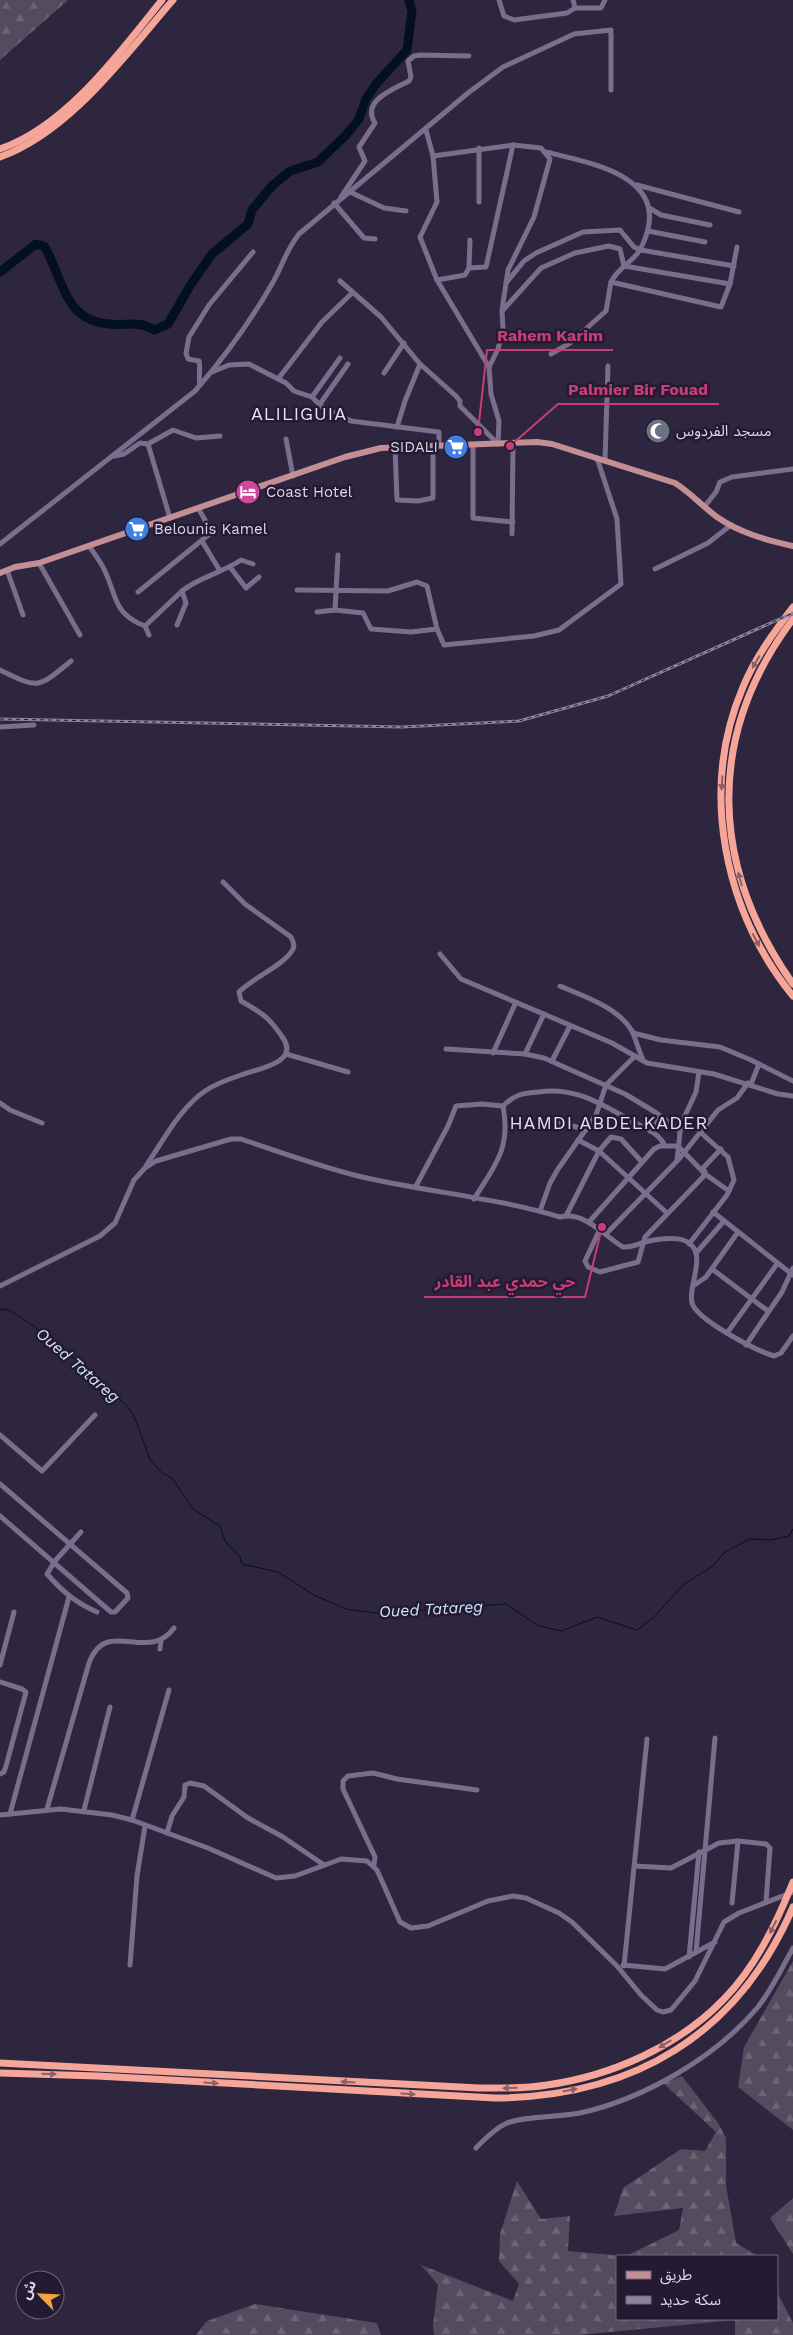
<svg xmlns="http://www.w3.org/2000/svg" width="793" height="2335" viewBox="0 0 793 2335" font-family="'Work Sans','Noto Sans Arabic',sans-serif">
  <style>
    .forest { fill: url(#forest-firs) }
    .lines { fill: none; stroke-linecap: round; stroke-linejoin: round }
    .stream { stroke: #021020; stroke-width: 1 }
    .river { stroke: #021020; stroke-width: 9 }
    .minor { stroke: #796f8c; stroke-width: 5 }
    .major { stroke: #c48f94; stroke-width: 6 }
    .highway { stroke: #f6a599; stroke-width: 7 }
    .rail-casing { stroke: #8b8498; stroke-width: 3 }
    .rail { stroke: #241b33; stroke-width: 1; stroke-dasharray: 4; stroke-linecap: butt }
    .oneway { fill: #8d6066 }
    .labels { text-anchor: middle; dominant-baseline: central; stroke-width: 5; stroke-linejoin: round; paint-order: stroke }
    .poi-label { font-size: 15px; fill: #dcd7e7; stroke: #241b33; text-anchor: start }
    .water-label { font-size: 16px; font-style: italic; fill: #cde5fe; stroke: #241b33 }
    .quarter-label { font-size: 18px; letter-spacing: 1px; fill: #e9deff; stroke: #241b33 }
    .leader { fill: none; stroke: #c73e77; stroke-width: 2 }
    .callout-dot { fill: #c73e77; stroke: #241b33; stroke-width: 2 }
    .callout-label { font-size: 16px; text-anchor: middle; font-weight: bold; fill: #c73e77; stroke: #241b33; stroke-width: 5; stroke-linejoin: round; paint-order: stroke }
  </style>
  <defs>
    <pattern id="forest-firs" width="22" height="20" patternUnits="userSpaceOnUse" patternTransform="scale(1.25)"><rect width="22" height="20" fill="#534c5f"/><path d="M5 1l3.5 6h-7zM16 11l3.5 6h-7z" fill="#6b6576"/></pattern>
  </defs>
  <rect width="100%" height="100%" fill="#2e253e"/>
  <g class="forest">
    <path d="M 0,0 L 68,0 L 0,60 Z"/>
    <path d="M 793,1961 L 793,2130 L 738,2087 L 744,2047 Z"/>
    <path d="M 682,2076 L 718,2123 L 726,2138 L 726,2185 L 736,2243 L 758,2256 L 626,2256 L 679,2230 L 683,2208 L 614,2216 L 623,2188 L 681,2149 L 705,2151 L 716,2132 L 663,2083 Z"/>
    <path d="M 517,2181 L 541,2219 L 570,2216 L 568,2251 L 623,2256 L 617,2256 L 617,2319 L 777,2319 L 777,2292 L 793,2323 L 793,2335 L 735,2335 L 735,2320 L 579,2335 L 434,2335 L 433,2325 L 438,2285 L 421,2265 L 513,2301 L 519,2284 L 499,2261 L 500,2234 Z"/>
    <path d="M 793,2198 L 793,2254 L 770,2218 Z"/>
    <path d="M 255,2304 L 377,2323 L 381,2335 L 196,2335 L 207,2321 Z"/>
  </g>
  <g class="lines">
    <path class="stream" d="M 0,1309 L 9,1310 L 34,1326 L 47,1340 L 76,1360 L 128,1407 L 134,1416 L 150,1459 L 162,1473 L 173,1479 L 193,1509 L 220,1526 L 225,1541 L 240,1557 L 242,1564 L 278,1572 L 314,1595 L 346,1609 L 376,1613 L 506,1604 L 537,1625 L 561,1631 L 597,1617 L 637,1630 L 654,1617 L 684,1584 L 713,1566 L 725,1552 L 750,1539 L 771,1540 L 789,1536 L 793,1529"/>
    <path class="river" d="M 0,272 L 36,244 L 44,246 C 63,276 62,320 109,324 C 126,326 139,320 154,330 L 168,324 L 191,284 L 212,254 L 248,224 L 252,210 L 272,186 L 290,171 L 318,162 L 346,135 L 359,119 L 366,99 L 376,84 L 407,50 L 412,11 L 409,0"/>
    <g class="minor">
      <path d="M 499,0 L 504,16 L 514,20 L 567,13 L 575,8 L 573,0"/>
      <path d="M 575,8 L 601,8 L 605,0"/>
      <path d="M 426,130 L 433,156 L 513,145 L 541,148 L 550,159 L 534,217 L 508,270 L 502,310 L 503,330 L 498,349 L 489,367 L 491,394 L 499,421 L 498,444"/>
      <path d="M 479,148 L 479,202"/>
      <path d="M 546,152 C 596,164 676,178 641,248 C 635,261 619,266 611,282 L 721,307 L 730,284 L 737,247"/>
      <path d="M 433,156 L 437,202 L 420,237 L 437,280 L 489,367"/>
      <path d="M 637,185 L 739,212"/>
      <path d="M 350,192 L 384,208 L 406,211"/>
      <path d="M 341,197 L 365,161 L 359,147 L 375,123 C 361,101 392,90 409,81 L 411,77 L 408,61 L 414,56 L 420,55 L 469,56"/>
      <path d="M 334,203 L 364,238 L 375,239"/>
      <path d="M 651,209 L 661,215 L 710,225"/>
      <path d="M 648,231 L 705,242"/>
      <path d="M 469,268 L 470,240"/>
      <path d="M 437,280 L 465,275 L 469,268 L 486,267 L 513,145"/>
      <path d="M 340,281 L 381,317 L 420,364 L 456,396 L 460,401 L 460,406 L 498,444"/>
      <path d="M 506,283 L 524,261 L 536,253 L 583,232 L 620,230 L 634,247 L 641,250 L 734,266"/>
      <path d="M 503,310 L 541,268 L 575,253 L 609,246 L 620,249 L 624,266 L 730,284"/>
      <path d="M 551,354 L 570,343 L 606,311 L 611,282"/>
      <path d="M 212,372 L 229,365 L 249,364 L 286,383 L 294,391 L 312,397 L 322,407 L 351,421 L 439,432 L 439,445"/>
      <path d="M 384,373 L 404,343"/>
      <path d="M 278,379 L 322,322 L 352,293"/>
      <path d="M 200,385 C 198,377 201,368 199,361 L 188,359 L 186,353 L 189,337 L 209,305 L 253,252"/>
      <path d="M 312,397 L 340,358"/>
      <path d="M 320,404 L 348,364"/>
      <path d="M 397,427 L 405,401 L 420,364"/>
      <path d="M 286,439 L 293,476"/>
      <path d="M 148,444 L 173,430 L 196,438 L 220,436"/>
      <path d="M 473,445 L 473,518 L 513,522"/>
      <path d="M 395,447 L 397,500 L 418,501 L 433,498 L 433,445"/>
      <path d="M 114,456 L 124,454 L 140,443 L 148,444 L 170,518"/>
      <path d="M 605,461 L 608,366"/>
      <path d="M 705,506 L 716,492 L 720,482 L 732,477 L 793,469"/>
      <path d="M 512,534 L 513,443"/>
      <path d="M 202,541 L 220,571"/>
      <path d="M 0,544 L 195,391 C 223,359 250,322 272,284 C 282,267 286,250 299,234 L 468,93 L 503,67 L 574,34 L 611,30 L 611,90"/>
      <path d="M 89,546 C 94,553 100,561 104,569 C 117,596 113,614 145,626"/>
      <path d="M 39,563 L 80,635"/>
      <path d="M 230,567 L 246,588 L 259,577"/>
      <path d="M 655,569 L 708,543 L 731,525"/>
      <path d="M 7,570 L 23,615"/>
      <path d="M 297,590 L 388,591 L 417,582 L 427,586 L 437,629 L 444,645 L 534,636 L 559,630 L 621,584 L 617,519 L 597,458"/>
      <path d="M 138,592 L 212,532 L 198,508"/>
      <path d="M 335,610 L 338,555"/>
      <path d="M 317,612 L 335,610 L 363,613 L 371,629 L 411,632 L 437,629"/>
      <path d="M 177,625 L 186,603 L 182,591 C 199,577 222,573 241,560 L 253,564"/>
      <path d="M 149,635 L 145,626 L 182,591"/>
      <path d="M 0,670 C 39,689 37,689 71,661"/>
      <path d="M 0,727 L 34,725"/>
      <path d="M 440,954 L 461,979 L 612,1043 L 647,1063 L 714,1074 L 778,1094 L 793,1096"/>
      <path d="M 560,986 C 583,996 618,1007 632,1031 C 636,1040 639,1051 643,1060"/>
      <path d="M 633,1033 L 661,1040 L 720,1047 L 751,1060 L 793,1081"/>
      <path d="M 446,1049 L 525,1054 L 544,1058 L 625,1094 L 655,1112 L 680,1131"/>
      <path d="M 493,1053 L 516,1002"/>
      <path d="M 286,1054 L 348,1072"/>
      <path d="M 525,1054 L 544,1014"/>
      <path d="M 552,1061 L 570,1026"/>
      <path d="M 751,1084 L 759,1064"/>
      <path d="M 0,1103 L 10,1110 L 42,1123"/>
      <path d="M 553,1120 L 586,1130"/>
      <path d="M 650,1131 L 661,1117"/>
      <path d="M 578,1140 L 599,1151 L 667,1213"/>
      <path d="M 677,1160 L 681,1124 L 696,1092 L 699,1072"/>
      <path d="M 146,1166 C 163,1141 180,1108 205,1091 C 215,1084 229,1079 241,1075 C 257,1069 300,1063 283,1038 C 269,1017 262,1013 241,1001 L 239,992 C 252,978 285,965 293,949 C 295,945 293,941 291,937 L 245,904 L 223,882"/>
      <path d="M 416,1186 L 448,1126 L 456,1106 L 482,1104 L 503,1106 C 514,1095 522,1093 538,1092 C 574,1087 598,1102 628,1119 C 641,1127 658,1131 665,1146"/>
      <path d="M 474,1199 C 495,1165 511,1149 503,1106"/>
      <path d="M 540,1211 L 550,1183 L 558,1169 L 596,1115 L 606,1085 L 635,1056"/>
      <path d="M 713,1212 L 793,1275"/>
      <path d="M 566,1216 L 599,1151 L 611,1137 L 621,1139 L 642,1162"/>
      <path d="M 589,1222 L 654,1149 L 660,1146 L 678,1146 L 705,1174 L 729,1191"/>
      <path d="M 600,1229 L 585,1261 L 588,1267 L 600,1272 L 638,1262 L 645,1237 L 703,1177 L 705,1172 L 703,1168 L 721,1149"/>
      <path d="M 606,1234 L 679,1159 L 718,1110 L 737,1098 L 748,1083"/>
      <path d="M 689,1244 L 727,1195 L 734,1180 L 728,1157 L 699,1131"/>
      <path d="M 696,1253 L 724,1221"/>
      <path d="M 712,1269 L 768,1311"/>
      <path d="M 0,1286 L 100,1236 L 115,1223 L 134,1180 L 145,1168 L 156,1161 L 231,1139 L 241,1139 C 279,1152 318,1166 358,1176 C 425,1192 494,1197 560,1217 C 585,1211 604,1236 623,1247 C 631,1248 638,1244 645,1242 C 655,1239 674,1237 683,1240 C 711,1250 687,1285 692,1303 C 697,1320 757,1351 774,1356 L 781,1353 L 793,1336"/>
      <path d="M 693,1286 L 706,1277 L 738,1232"/>
      <path d="M 727,1333 L 777,1264"/>
      <path d="M 746,1345 L 782,1292 L 793,1268"/>
      <path d="M 0,1435 L 42,1471 L 95,1415"/>
      <path d="M 0,1484 L 127,1593 L 128,1598 L 115,1612 L 111,1612 L 0,1516"/>
      <path d="M 81,1532 L 55,1561 L 47,1574 C 62,1591 76,1603 97,1612"/>
      <path d="M 160,1649 L 161,1640"/>
      <path d="M 0,1665 L 14,1612"/>
      <path d="M 0,1682 L 22,1689 L 26,1692 L 6,1766 L 4,1772 L 0,1774"/>
      <path d="M 47,1809 L 89,1663 C 106,1616 148,1664 174,1628"/>
      <path d="M 84,1810 L 110,1707"/>
      <path d="M 10,1814 L 69,1597"/>
      <path d="M 0,1815 L 61,1809 L 112,1815 L 132,1820 L 208,1848 L 276,1878 L 295,1876 L 341,1859 L 367,1861 L 377,1870 L 400,1922 L 411,1928 L 428,1926 L 488,1901 L 513,1896 L 526,1898 L 559,1913 L 572,1922 L 617,1966 L 641,1995 L 657,2010 L 663,2012 L 671,2010 L 695,1981 L 724,1922 L 739,1913 L 793,1892"/>
      <path d="M 132,1820 L 169,1690"/>
      <path d="M 167,1833 L 172,1816 L 184,1797 L 185,1785 L 190,1783 L 204,1786 L 248,1818 L 283,1837 L 324,1865"/>
      <path d="M 374,1865 L 375,1857 L 343,1789 L 343,1781 L 348,1776 L 373,1773 L 397,1779 L 477,1790"/>
      <path d="M 635,1866 L 671,1868 L 719,1843 L 738,1841 L 766,1844 L 770,1848 L 766,1902"/>
      <path d="M 732,1903 L 738,1841"/>
      <path d="M 696,1952 L 715,1738"/>
      <path d="M 689,1957 L 699,1852"/>
      <path d="M 130,1965 L 137,1876 L 145,1826"/>
      <path d="M 623,1965 L 665,1969 L 715,1942"/>
      <path d="M 624,1966 L 647,1739"/>
      <path d="M 476,2148 C 485,2139 494,2129 505,2124 C 520,2116 561,2117 580,2113 C 644,2099 716,2057 758,2007 C 772,1989 782,1968 793,1948"/>
    </g>
    <path class="major" d="M 0,573 L 15,567 L 39,563 L 345,457 L 381,448 L 537,442 L 552,444 L 675,483 C 691,493 702,506 717,517 C 740,533 766,540 793,546"/>
    <g class="highway">
      <path d="M 0,149 C 66,127 120,52 162,0"/>
      <path d="M 0,157 C 70,132 125,55 173,0"/>
      <path d="M 793,607 C 774,632 755,658 743,687 C 699,790 724,911 793,996"/>
      <path d="M 793,619 C 705,736 710,866 793,984"/>
      <path d="M 0,2063 L 479,2088 C 501,2088 524,2089 547,2085 C 611,2076 679,2046 724,1999 C 756,1966 776,1924 793,1882"/>
      <path d="M 0,2073 L 97,2076 L 495,2098 C 633,2097 738,2035 793,1907"/>
    </g>
    <defs>
      <path id="rail" d="M 0,719 L 402,727 L 519,721 L 608,696 L 793,613"/>
    </defs>
    <use href="#rail" class="rail-casing"/>
    <use href="#rail" class="rail"/>
  </g>
  <defs><path id="oneway-solid" d="M-6-.8H1V-3.2L6.5 0L1 3.2V.8H-6Z" transform="scale(1.25)"/></defs>
  <g class="oneway">
    <use href="#oneway-solid" transform="translate(756 662) rotate(120)"/>
    <use href="#oneway-solid" transform="translate(722 783) rotate(93)"/>
    <use href="#oneway-solid" transform="translate(740 879) rotate(-105)"/>
    <use href="#oneway-solid" transform="translate(756 940) rotate(62)"/>
    <use href="#oneway-solid" transform="translate(773 1927) rotate(116)"/>
    <use href="#oneway-solid" transform="translate(665 2044) rotate(149)"/>
    <use href="#oneway-solid" transform="translate(49 2074) rotate(2)"/>
    <use href="#oneway-solid" transform="translate(348 2082) rotate(-177)"/>
    <use href="#oneway-solid" transform="translate(211 2083) rotate(4)"/>
    <use href="#oneway-solid" transform="translate(510 2088) rotate(179)"/>
    <use href="#oneway-solid" transform="translate(570 2090) rotate(-11)"/>
    <use href="#oneway-solid" transform="translate(408 2094) rotate(3)"/>
  </g>
  <defs>
    <symbol id="mosque-disc" viewBox="-11 -11 22 22"><circle r="9.5" fill="#6b7280" stroke="#241b33"/><path d="M3.5-4.9A6 6 0 1 0 3.5 4.9A5 5 0 1 1 3.5-4.9Z" fill="#fff"/></symbol>
    <symbol id="supermarket-disc" viewBox="-11 -11 22 22"><circle r="9.5" fill="#3f7fe0" stroke="#241b33"/><path d="M-6-5.5h2.5l.6 2H6L4.5 2H-2.5L-4.4-4H-6ZM-1.5 3.2a1.3 1.3 0 1 0 .1 0ZM3 3.2a1.3 1.3 0 1 0 .1 0Z" fill="#fff"/></symbol>
    <symbol id="hotel-disc" viewBox="-11 -11 22 22"><circle r="9.5" fill="#d1479c" stroke="#241b33"/><path d="M-6-4.5h1.5V1H6V5H4.5V3h-9V5H-6ZM-4 0a1.8 1.8 0 1 1 3.6 0ZM.5 0V-2.5h3Q6-2.5 6 0Z" fill="#fff"/></symbol>
  </defs>
  <g fill-rule="evenodd">
    <use href="#mosque-disc" x="644" y="417" width="28" height="28"/>
    <use href="#supermarket-disc" x="442" y="433" width="28" height="28"/>
    <use href="#hotel-disc" x="234" y="478" width="28" height="28"/>
    <use href="#supermarket-disc" x="123" y="515" width="28" height="28"/>
  </g>
  <g class="labels">
    <g class="poi-label">
      <text x="676" y="431">مسجد الفردوس</text>
      <text x="438" y="447" text-anchor="end">SIDALI</text>
      <text x="266" y="492">Coast Hotel</text>
      <text x="154" y="529">Belounis Kamel</text>
    </g>
    <g class="water-label">
      <text transform="translate(78 1365) rotate(41)">Oued Tatareg</text>
      <text transform="translate(431 1609) rotate(-3)">Oued Tatareg</text>
    </g>
    <g class="quarter-label">
      <text x="299" y="413">ALILIGUIA</text>
      <text x="609" y="1122">HAMDI ABDELKADER</text>
    </g>
  </g>
  <path class="leader" d="M478 432L487 350H613M510 446L558 404H719M602 1227L585 1297H424"/>
  <g class="callout-dot">
    <circle cx="478" cy="432" r="5"/>
    <circle cx="510" cy="446" r="5"/>
    <circle cx="602" cy="1227" r="5"/>
  </g>
  <g class="callout-label">
    <text x="550" y="341">Rahem Karim</text>
    <text x="638" y="395">Palmier Bir Fouad</text>
    <text x="505" y="1287">حي حمدي عبد القادر</text>
  </g>
  <rect x="616" y="2255" width="162" height="65" fill="#241b33" stroke="#6e667b"/>
  <rect x="626" y="2271" width="25" height="8" fill="#c48f94" stroke="#6e667b"/>
  <text x="660" y="2280" font-size="15" fill="#dcd7e7">طريق</text>
  <rect x="626" y="2296" width="25" height="8" fill="#8b8498" stroke="#6e667b"/>
  <text x="660" y="2305" font-size="15" fill="#dcd7e7">سكة حديد</text>
  <g transform="translate(40 2295) rotate(294)"><circle r="24" fill="#241b33" stroke="#6e667b"/>
  <path d="M0-4L9 19L0 12L-9 19Z" fill="#f1a540"/>
  <text y="-8" font-size="14" font-weight="bold" text-anchor="middle" fill="#dcd7e7">ش</text>
  </g>
</svg>
